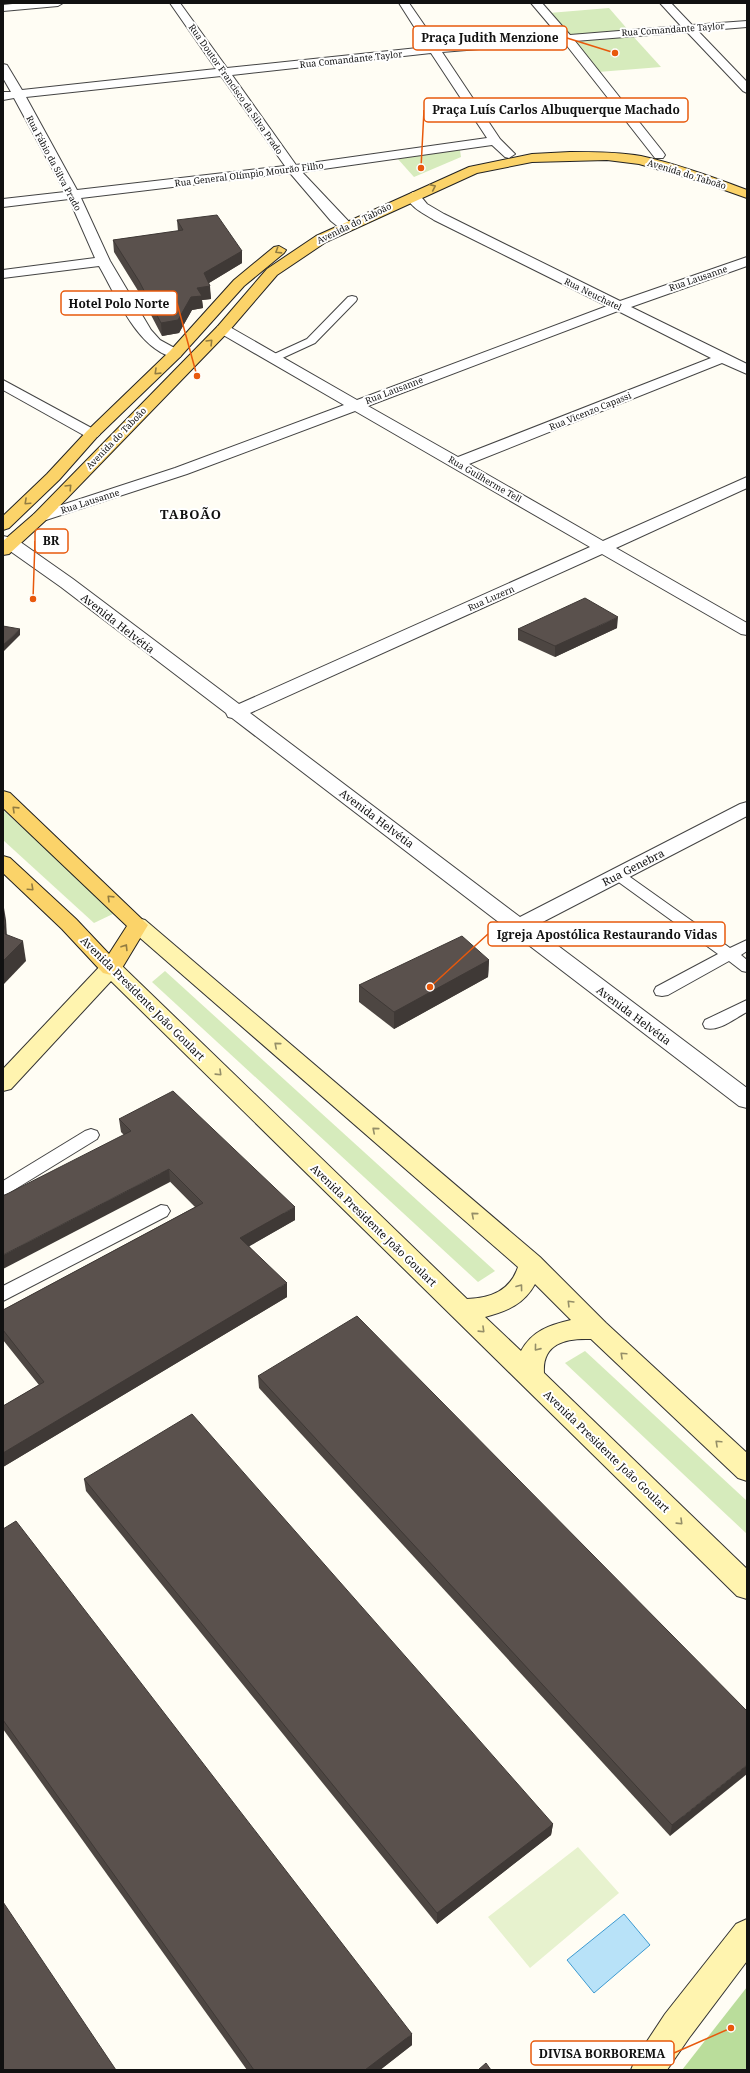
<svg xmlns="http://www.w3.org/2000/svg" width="750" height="2073" viewBox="0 0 750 2073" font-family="'Noto Serif',serif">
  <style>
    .green { fill: #d6ebbc }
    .forest { fill: #badd9b }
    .pitch { fill: #e7f2ce }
    .water { fill: #b8e2f8; stroke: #3d9ad1 }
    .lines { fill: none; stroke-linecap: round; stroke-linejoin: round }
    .lane-casing { stroke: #444; stroke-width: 2 }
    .street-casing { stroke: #444; stroke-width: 2 }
    .secondary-casing { stroke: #333; stroke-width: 2 }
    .primary-casing { stroke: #222; stroke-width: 2 }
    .lane { fill: #fff; fill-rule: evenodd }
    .street { fill: #fff; fill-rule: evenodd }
    .secondary { fill: #fff4af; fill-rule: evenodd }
    .primary { fill: #fbd369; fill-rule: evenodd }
    .wall { fill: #4d4642 }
    .shaded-wall { fill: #3f3936 }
    .building { fill: #5a514d; stroke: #3f3936 }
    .oneway { stroke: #927c41 }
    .oneway2 { stroke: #948e68 }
    .labels { text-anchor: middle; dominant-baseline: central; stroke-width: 4; stroke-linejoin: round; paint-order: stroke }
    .far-street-label { font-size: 9px; fill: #111; stroke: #fff }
    .street-label { font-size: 11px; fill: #111; stroke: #fff }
    .far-district-label { font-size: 13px; font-weight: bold; letter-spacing: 1px; fill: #111; stroke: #fff }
    .leader { fill: none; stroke: #e8590c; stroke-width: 1.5 }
    .callout-dot { fill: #e8590c; stroke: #fff; stroke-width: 1.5 }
    .callout { fill: #fff; stroke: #e8590c; stroke-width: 1.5 }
    .callout-label { font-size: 12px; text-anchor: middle; font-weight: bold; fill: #111 }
  </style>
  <rect width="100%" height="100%" fill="#fffdf4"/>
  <g class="green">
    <path d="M 609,8 L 629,31 L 568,36 L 549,13 Z"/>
    <path d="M 631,34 L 661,67 L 598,72 L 570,38 Z"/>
    <path d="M 460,150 L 461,157 L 414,177 L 397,158 Z"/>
    <path d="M 3,810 L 117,912 L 94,923 L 3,840 Z"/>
    <path d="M 165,971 L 495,1271 L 478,1282 L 152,982 Z"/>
    <path d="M 585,1351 L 747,1501 L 747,1534 L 565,1363 Z"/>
  </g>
  <path class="forest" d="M 747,1987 L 747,2070 L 682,2070 Z"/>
  <path class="pitch" d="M 578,1847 L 619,1893 L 530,1968 L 488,1917 Z"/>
  <path class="water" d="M 624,1914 L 650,1945 L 594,1993 L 567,1960 Z"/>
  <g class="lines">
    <defs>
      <g id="lane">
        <path d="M 352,296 L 356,297 L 357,299 L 356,301 L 315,343 L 278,360 L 270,360 L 269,358 L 270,356 L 307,339 L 348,297 Z"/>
        <path d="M 618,870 L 623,872 L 730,948 L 747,940 L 747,951 L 741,955 L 747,960 L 747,972 L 742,971 L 729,961 L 668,995 L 662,996 L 656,995 L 654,991 L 656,987 L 718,954 L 613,878 L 611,875 L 613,872 Z"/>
        <path d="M 747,1000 L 747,1012 C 735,1018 719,1032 705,1028 L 703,1024 L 705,1020 Z"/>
        <path d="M 91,1129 L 97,1131 L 99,1135 L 97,1139 L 9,1193 L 3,1195 L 3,1181 L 85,1131 Z"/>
        <path d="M 161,1205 L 167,1206 L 170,1211 L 167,1216 L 3,1301 L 3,1286 Z"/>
      </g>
      <g id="street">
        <path d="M 22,3 L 63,3 L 58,6 L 3,11 L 3,5 Z"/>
        <path d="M 170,3 L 180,3 L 227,68 L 427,47 L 399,3 L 409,3 L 438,45 L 559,36 L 531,3 L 542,3 L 570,35 L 681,26 L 660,3 L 671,3 L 692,25 L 747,21 L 747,27 L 698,31 L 747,82 L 747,93 L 743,91 L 687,32 L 575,41 L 663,152 L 665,155 L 663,158 L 655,158 L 564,42 L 442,52 L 500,139 L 515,154 L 509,158 L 505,157 L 492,145 L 302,172 L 353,226 L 351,229 L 341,229 L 331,221 L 290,173 L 81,198 L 110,261 L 151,330 L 160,340 L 180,351 L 182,354 L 180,357 L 175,358 C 137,349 117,297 99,266 L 3,278 L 3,270 L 95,258 L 69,199 L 3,207 L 3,199 L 65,192 L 14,98 L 3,100 L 3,92 L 11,92 L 3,78 L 3,64 L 7,65 L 22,90 L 216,69 ZM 431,53 L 487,138 L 296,165 L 232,75 ZM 221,76 L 285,166 L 77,190 L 26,97 Z"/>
        <path d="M 413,192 L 418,193 L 427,204 L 444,214 L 620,301 L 747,257 L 747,266 L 631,307 L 747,364 L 747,374 L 722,363 L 469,464 L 603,541 L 747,477 L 747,488 L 616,548 L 747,623 L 747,635 L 741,634 L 602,554 L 250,713 L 520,917 L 740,804 L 747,802 L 747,816 L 533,927 L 747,1088 L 747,1108 L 739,1106 L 232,718 L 228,717 L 226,713 L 61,587 L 3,546 L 3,536 L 16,539 L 73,579 L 239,704 L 590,547 L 355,411 L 187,474 L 46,520 L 34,520 L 32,517 L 34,514 L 175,468 L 344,405 L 218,332 L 216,329 L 218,326 L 228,326 L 357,400 L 607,306 L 434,220 C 425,214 409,207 407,196 ZM 618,311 L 711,358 L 458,457 L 368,406 Z"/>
        <path d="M 3,380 L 97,431 L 100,434 L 97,437 L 87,437 L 3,390 Z"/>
      </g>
      <g id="secondary">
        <path d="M 138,918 L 145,920 L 540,1257 L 606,1323 L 747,1453 L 747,1481 L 738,1478 L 591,1339 C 566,1338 542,1343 544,1373 L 747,1569 L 747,1599 L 737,1596 L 111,981 L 11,1089 L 3,1091 L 3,1069 L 103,963 L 111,961 L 119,963 L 467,1299 C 491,1298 510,1291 518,1267 L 131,930 L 128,925 L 131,920 ZM 535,1284 L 571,1320 C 549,1325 532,1331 521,1351 L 485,1317 C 508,1311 524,1304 535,1284 Z"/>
        <path d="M 747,1919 L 747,1961 L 689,2038 L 667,2070 L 631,2070 L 636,2058 L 665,2014 L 736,1924 Z"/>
      </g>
      <g id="primary">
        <path d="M 570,152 C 594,152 618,152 641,156 C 677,164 713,177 747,190 L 747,198 L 699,181 L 639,164 L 607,160 L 532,162 L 477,173 L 326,242 L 277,275 L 228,332 L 46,520 L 9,554 L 3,555 L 3,541 L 34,514 L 218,326 L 267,269 L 316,236 L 469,167 L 532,154 Z"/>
        <path d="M 279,246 L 286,250 L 284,253 L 244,286 L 180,357 L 97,437 L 59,480 L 9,528 L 3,530 L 3,516 L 47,474 L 87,431 L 170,351 L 234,280 L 274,247 Z"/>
        <path d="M 3,791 L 10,793 L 148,925 L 119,973 L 111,975 L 103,973 L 62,929 L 3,873 L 3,856 L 10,858 L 76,919 L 109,954 L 127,926 L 3,808 Z"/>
      </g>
    </defs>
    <use href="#lane" class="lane-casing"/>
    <use href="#street" class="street-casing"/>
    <use href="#secondary" class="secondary-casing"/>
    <use href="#primary" class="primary-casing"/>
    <use href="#lane" class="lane"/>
    <use href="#street" class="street"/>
    <use href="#secondary" class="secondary"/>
    <use href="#primary" class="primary"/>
  </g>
  <g class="wall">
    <path d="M 177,220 L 242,251 L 242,263 L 209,283 L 211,299 L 202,300 L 203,308 L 192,310 L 179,333 L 162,336 L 140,294 L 114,252 L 113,240 L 178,231 Z"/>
    <path d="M 617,628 L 555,657 L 518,640 L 518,629 Z"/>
    <path d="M 489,960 L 488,977 L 394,1029 L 359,1002 L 359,985 Z"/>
    <path d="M 119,1119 L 295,1220 L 249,1246 L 287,1297 L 3,1467 L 3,1406 L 39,1385 L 3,1340 L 3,1310 L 195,1207 L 121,1132 Z"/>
    <path d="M 258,1376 L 747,1711 L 670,1836 L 259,1388 Z"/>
    <path d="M 84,1479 L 553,1824 L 551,1835 L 437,1924 L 86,1491 Z"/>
    <path d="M 3,1529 L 412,2045 L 380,2070 L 247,2070 L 3,1729 Z"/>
  </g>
  <g class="shaded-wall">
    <path d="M 242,251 L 242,263 L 204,286 L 204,273 Z"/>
    <path d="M 210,286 L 211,299 L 202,300 L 203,308 L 192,310 L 179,333 L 162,336 L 161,323 L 191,297 L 197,288 Z"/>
    <path d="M 618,617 L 617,628 L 555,657 L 555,646 Z"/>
    <path d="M 20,629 L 20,635 L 3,652 L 3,645 Z"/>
    <path d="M 3,902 L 6,920 L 8,955 L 5,934 Z"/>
    <path d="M 23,941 L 26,961 L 3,985 L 3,961 Z"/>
    <path d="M 489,960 L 488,977 L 394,1029 L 394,1012 Z"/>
    <path d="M 169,1169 L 170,1182 L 3,1269 L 3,1255 Z"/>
    <path d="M 295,1207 L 295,1220 L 241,1251 L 240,1238 Z"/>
    <path d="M 287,1283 L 287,1297 L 3,1467 L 3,1453 Z"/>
    <path d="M 747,1765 L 747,1774 L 670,1836 L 672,1825 Z"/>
    <path d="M 553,1824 L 551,1835 L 437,1924 L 437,1913 Z"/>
    <path d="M 412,2034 L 412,2045 L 380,2070 L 365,2070 Z"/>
  </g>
  <g class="building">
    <path d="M 217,215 L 242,251 L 204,273 L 210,286 L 197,288 L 202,296 L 191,297 L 178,320 L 161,323 L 139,281 L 113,240 L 183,230 L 177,220 Z"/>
    <path d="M 585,598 L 618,617 L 555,646 L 518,629 Z"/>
    <path d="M 3,626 L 20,629 L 3,645 Z"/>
    <path d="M 3,906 L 5,934 L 23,941 L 3,961 Z"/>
    <path d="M 462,936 L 489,960 L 394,1012 L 359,985 Z"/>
    <path d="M 173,1091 L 295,1207 L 240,1238 L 287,1283 L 3,1453 L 3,1406 L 44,1382 L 3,1330 L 3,1310 L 203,1203 L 169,1169 L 3,1255 L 3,1196 L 131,1131 L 119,1119 Z"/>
    <path d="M 357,1316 L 747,1711 L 747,1765 L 672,1825 L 258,1376 Z"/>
    <path d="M 192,1414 L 553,1824 L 437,1913 L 84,1479 Z"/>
    <path d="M 16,1521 L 412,2034 L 365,2070 L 254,2070 L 3,1720 L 3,1529 Z"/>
    <path d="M 3,1902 L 116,2070 L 3,2070 Z"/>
    <path d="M 486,2063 L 491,2070 L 478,2070 Z"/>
  </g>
  <defs><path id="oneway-chevron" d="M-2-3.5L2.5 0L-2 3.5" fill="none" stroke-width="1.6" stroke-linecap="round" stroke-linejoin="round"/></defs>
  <g class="oneway">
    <use href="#oneway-chevron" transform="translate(433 187) rotate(-24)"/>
    <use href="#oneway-chevron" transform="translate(278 251) rotate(148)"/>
    <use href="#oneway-chevron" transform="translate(210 342) rotate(-45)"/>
    <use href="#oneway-chevron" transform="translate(157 372) rotate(136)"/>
    <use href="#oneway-chevron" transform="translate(69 487) rotate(-46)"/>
    <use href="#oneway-chevron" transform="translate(27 502) rotate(137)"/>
    <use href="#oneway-chevron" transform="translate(15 809) rotate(-136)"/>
    <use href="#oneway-chevron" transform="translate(31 888) rotate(43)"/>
    <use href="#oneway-chevron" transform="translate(110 898) rotate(-136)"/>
    <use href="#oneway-chevron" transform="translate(125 947) rotate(-58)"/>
  </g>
  <g class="oneway2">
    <use href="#oneway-chevron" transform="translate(277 1045) rotate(-139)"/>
    <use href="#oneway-chevron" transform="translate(219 1073) rotate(44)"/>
    <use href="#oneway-chevron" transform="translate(375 1130) rotate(-139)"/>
    <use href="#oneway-chevron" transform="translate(474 1215) rotate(-139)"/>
    <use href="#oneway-chevron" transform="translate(520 1287) rotate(-53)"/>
    <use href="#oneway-chevron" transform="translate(570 1303) rotate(-135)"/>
    <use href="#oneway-chevron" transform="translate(482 1330) rotate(44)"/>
    <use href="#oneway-chevron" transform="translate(537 1348) rotate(129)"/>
    <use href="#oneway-chevron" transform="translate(623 1355) rotate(-137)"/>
    <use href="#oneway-chevron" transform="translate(718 1443) rotate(-137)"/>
    <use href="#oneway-chevron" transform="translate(680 1522) rotate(44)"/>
  </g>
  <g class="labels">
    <g class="far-street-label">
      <text transform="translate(673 29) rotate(-4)">Rua Comandante Taylor</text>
      <text transform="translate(351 59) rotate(-6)">Rua Comandante Taylor</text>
      <text transform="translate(236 89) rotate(55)">Rua Doutor Francisco da Silva Prado</text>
      <text transform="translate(54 163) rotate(62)">Rua Fábio da Silva Prado</text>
      <text transform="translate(249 174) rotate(-7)">Rua General Olímpio Mourão Filho</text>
      <text transform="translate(687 174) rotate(17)">Avenida do Taboão</text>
      <text transform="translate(354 223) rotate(-26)">Avenida do Taboão</text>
      <text transform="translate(698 278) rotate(-19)">Rua Lausanne</text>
      <text transform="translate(593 294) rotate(26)">Rua Neuchatel</text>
      <text transform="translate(394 390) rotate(-21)">Rua Lausanne</text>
      <text transform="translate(590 411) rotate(-22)">Rua Vicenzo Capassi</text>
      <text transform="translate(116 438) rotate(-46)">Avenida do Taboão</text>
      <text transform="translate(485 479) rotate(30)">Rua Guilherme Tell</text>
      <text transform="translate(90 501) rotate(-18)">Rua Lausanne</text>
      <text transform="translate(491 598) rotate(-24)">Rua Luzern</text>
    </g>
    <g class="street-label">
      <text transform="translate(118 623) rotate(38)">Avenida Helvétia</text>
      <text transform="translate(377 818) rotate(37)">Avenida Helvétia</text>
      <text transform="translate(633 867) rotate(-27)">Rua Genebra</text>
      <text transform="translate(143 998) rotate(45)">Avenida Presidente João Goulart</text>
      <text transform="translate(634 1015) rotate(37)">Avenida Helvétia</text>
      <text transform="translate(374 1225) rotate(44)">Avenida Presidente João Goulart</text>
      <text transform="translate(607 1451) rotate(44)">Avenida Presidente João Goulart</text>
    </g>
    <g class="far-district-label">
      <text x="191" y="514">TABOÃO</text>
    </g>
  </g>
  <path class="leader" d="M615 53L567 38M421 168L424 110M197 376L177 303M33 599L35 541M430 987L488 934M731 2028L674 2053"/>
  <g class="callout-dot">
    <circle cx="615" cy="53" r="4"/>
    <circle cx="421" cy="168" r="4"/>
    <circle cx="197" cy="376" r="4"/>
    <circle cx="33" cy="599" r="4"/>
    <circle cx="430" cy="987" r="4"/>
    <circle cx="731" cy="2028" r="4"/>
  </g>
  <g class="callout">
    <rect x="413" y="26" width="154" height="24" rx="4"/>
    <rect x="424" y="98" width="264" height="24" rx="4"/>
    <rect x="61" y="291" width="116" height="24" rx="4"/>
    <rect x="35" y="529" width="33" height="24" rx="4"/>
    <rect x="488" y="922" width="237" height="24" rx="4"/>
    <rect x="531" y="2041" width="143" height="24" rx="4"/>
  </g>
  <g class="callout-label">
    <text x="490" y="42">Praça Judith Menzione</text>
    <text x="556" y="114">Praça Luís Carlos Albuquerque Machado</text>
    <text x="119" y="308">Hotel Polo Norte</text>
    <text x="51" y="545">BR</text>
    <text x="607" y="939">Igreja Apostólica Restaurando Vidas</text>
    <text x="602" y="2058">DIVISA BORBOREMA</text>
  </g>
  <rect width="750" height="2073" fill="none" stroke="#111111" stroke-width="8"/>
</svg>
